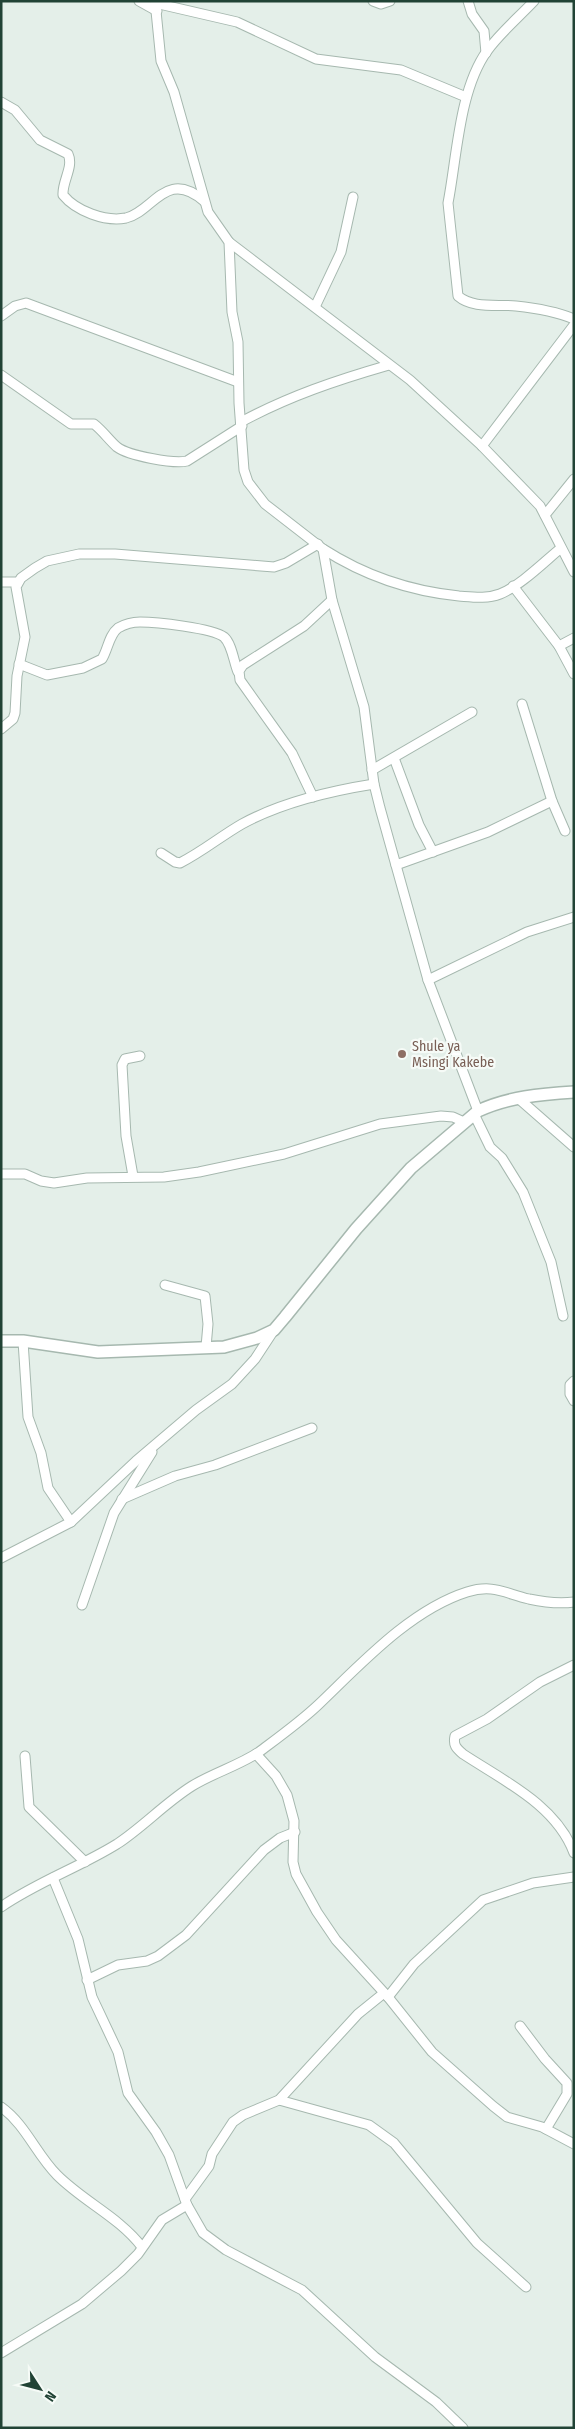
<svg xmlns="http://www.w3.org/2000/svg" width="575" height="2429" viewBox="0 0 575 2429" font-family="'Fira Sans Condensed',sans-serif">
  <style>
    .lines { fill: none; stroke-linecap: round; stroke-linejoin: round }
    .minor-casing { stroke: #a6b8af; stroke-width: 11 }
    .tertiary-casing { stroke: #a6b8af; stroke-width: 14 }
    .minor { stroke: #fff; stroke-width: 9 }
    .tertiary { stroke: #fff; stroke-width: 11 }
    .education-dot { fill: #8d6e63; stroke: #f6fbf7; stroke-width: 2 }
    .labels { text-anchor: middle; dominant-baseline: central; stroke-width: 4.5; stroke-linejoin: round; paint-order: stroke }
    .education-label { font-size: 14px; fill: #785e54; stroke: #f6fbf7; text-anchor: start }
  </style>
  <rect width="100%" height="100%" fill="#e4efe9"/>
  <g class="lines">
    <defs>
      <g id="minor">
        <path d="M 139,1 L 157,11"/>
        <path d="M 155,1 L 161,61 L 174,92 L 208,212 L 229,242 L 232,312 L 238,342 L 239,403 L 244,470 L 248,482 L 265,504 L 323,549 L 332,600 L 364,707 L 374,784 L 380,808 L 428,980 L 478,1111"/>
        <path d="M 373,1 L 381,4 L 390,1"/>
        <path d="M 468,1 L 472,14 L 484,31 L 486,53"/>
        <path d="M 534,1 C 518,18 500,33 487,51 C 459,90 457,157 448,203 L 458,296 C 473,309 497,304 516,306 C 535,308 555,311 574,319"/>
        <path d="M 155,3 L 237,22 L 316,59 L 401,70 L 466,97"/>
        <path d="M 1,102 L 15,110 L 40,140 L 68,154 C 74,167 62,181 63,195 C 76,211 105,222 126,218 C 153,212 166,168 204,201"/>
        <path d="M 229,242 L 410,380 L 482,446 L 540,506 L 574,572"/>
        <path d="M 315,307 L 341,252 L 353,197"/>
        <path d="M 1,316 L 15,306 L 26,303 L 238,382"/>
        <path d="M 1,375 L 71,424 L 94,424 C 103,431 109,440 117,447 C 129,456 174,464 187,461 L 242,426"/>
        <path d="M 241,422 C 289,396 337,380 389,365"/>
        <path d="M 482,446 L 574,325"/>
        <path d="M 545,515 L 574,479"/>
        <path d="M 323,549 C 365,576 409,591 459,596 C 473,597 487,599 500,594 C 520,586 544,562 561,548"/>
        <path d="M 1,582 L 18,582"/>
        <path d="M 513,586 L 559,646 L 574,674"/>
        <path d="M 559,646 L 574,638"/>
        <path d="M 19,664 L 47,675 L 83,668 L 102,659 C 108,649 109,635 118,628 C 125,624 133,622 140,622 C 156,622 212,628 224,637 C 232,644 234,663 238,672"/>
        <path d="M 522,704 L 552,801 L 565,831"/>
        <path d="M 1,729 L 13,719 L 15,713 L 17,676 L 25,637 L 16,587 L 21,578 L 35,568 L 47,561 L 79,554 L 115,554 L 274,567 L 286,563 L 318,544"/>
        <path d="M 394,758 L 419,825 L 433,852"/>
        <path d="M 372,770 L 472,712"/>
        <path d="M 313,797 L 292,753 L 240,680 L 239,671 L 243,665 L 304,626 L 332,600"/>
        <path d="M 161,853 L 175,862 L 180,863 C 202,852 221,836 242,824 C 282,802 330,791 374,784"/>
        <path d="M 396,865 L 488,832 L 552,801"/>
        <path d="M 428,980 L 527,932 L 574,917"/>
        <path d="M 518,1098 L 574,1147"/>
        <path d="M 474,1114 L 490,1147 L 502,1158 L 523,1192 L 551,1262 L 563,1316"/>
        <path d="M 1,1174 L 25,1174 L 41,1181 L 54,1183 L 87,1178 L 164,1177 L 199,1172 L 284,1154 L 380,1124 L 441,1116 L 453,1117 L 464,1122"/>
        <path d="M 133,1176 L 126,1136 L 122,1065 L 125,1059 L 140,1056"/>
        <path d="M 165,1285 L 205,1296 L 208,1324 L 206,1347"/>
        <path d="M 23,1341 L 28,1417 L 41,1453 L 48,1488 L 71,1522"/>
        <path d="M 574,1381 L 570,1385 L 570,1394 L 574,1401"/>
        <path d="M 122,1499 L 175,1476 L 215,1465 L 312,1428"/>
        <path d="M 1,1558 L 71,1522 L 136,1461 L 196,1410 L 232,1384 L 255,1359 L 274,1330"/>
        <path d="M 82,1605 L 114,1513 L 152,1452"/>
        <path d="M 574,1665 L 540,1682 L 487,1719 L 455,1736 C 453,1745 456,1748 463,1754 C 504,1781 556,1805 574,1853"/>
        <path d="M 256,1754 L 276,1776 L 287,1795 L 294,1821 L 293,1862 L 296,1874 L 317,1912 L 336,1940 L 388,1997 L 432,2052 L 493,2106 L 507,2117 L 542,2127 L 574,2144"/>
        <path d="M 25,1756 L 29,1807 L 85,1862"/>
        <path d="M 53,1878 L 78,1939 L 92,1997 L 118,2052 L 128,2093 L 156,2132 L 169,2155 L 187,2205 L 203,2233 L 226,2250 L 302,2290 L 375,2357 L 436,2402 L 463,2428"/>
        <path d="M 1,1907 C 37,1882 80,1867 117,1844 C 143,1827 165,1803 192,1786 C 213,1773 238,1766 259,1752 C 279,1737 300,1722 318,1705 C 360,1665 410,1610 467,1592 C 493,1584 504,1593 529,1599 C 543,1602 559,1604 574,1602"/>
        <path d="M 87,1980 L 118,1965 L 147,1961 L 158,1956 L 186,1935 L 264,1850 L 280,1838 L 295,1832"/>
        <path d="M 388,1997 L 414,1964 L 483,1900 L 533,1883 L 574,1877"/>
        <path d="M 520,2026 L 545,2059 L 567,2083 L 567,2094 L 546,2129"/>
        <path d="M 279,2100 L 369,2125 L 394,2143 L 477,2243 L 526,2287"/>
        <path d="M 1,2107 C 26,2125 36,2154 57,2175 C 84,2202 119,2217 142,2247"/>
        <path d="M 185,2199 L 209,2166 L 212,2154 L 233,2122 L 243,2115 L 279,2100 L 358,2014 L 384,1993"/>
        <path d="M 1,2353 L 82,2304 L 121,2271 L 138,2254 L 162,2220 L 187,2205"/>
      </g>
      <path id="tertiary" d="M 1,1341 L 23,1341 L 98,1352 L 224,1347 L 257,1338 L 274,1330 L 285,1317 L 356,1229 L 411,1168 L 478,1111 C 508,1097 541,1094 574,1092"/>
    </defs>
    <use href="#minor" class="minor-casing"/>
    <use href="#tertiary" class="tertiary-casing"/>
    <use href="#minor" class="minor"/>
    <use href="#tertiary" class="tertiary"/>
  </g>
  <circle class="education-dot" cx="402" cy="1054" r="5"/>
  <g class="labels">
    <g class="education-label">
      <text x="412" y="1046">Shule ya<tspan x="412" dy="16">Msingi Kakebe</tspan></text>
    </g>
  </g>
  <rect width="575" height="2429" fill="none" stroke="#214335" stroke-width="5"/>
  <g transform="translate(40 2389) rotate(126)" stroke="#f6fbf7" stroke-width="4" paint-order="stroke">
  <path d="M0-4L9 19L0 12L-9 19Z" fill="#214335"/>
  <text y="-8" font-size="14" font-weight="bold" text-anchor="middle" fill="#214335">N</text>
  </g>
</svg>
